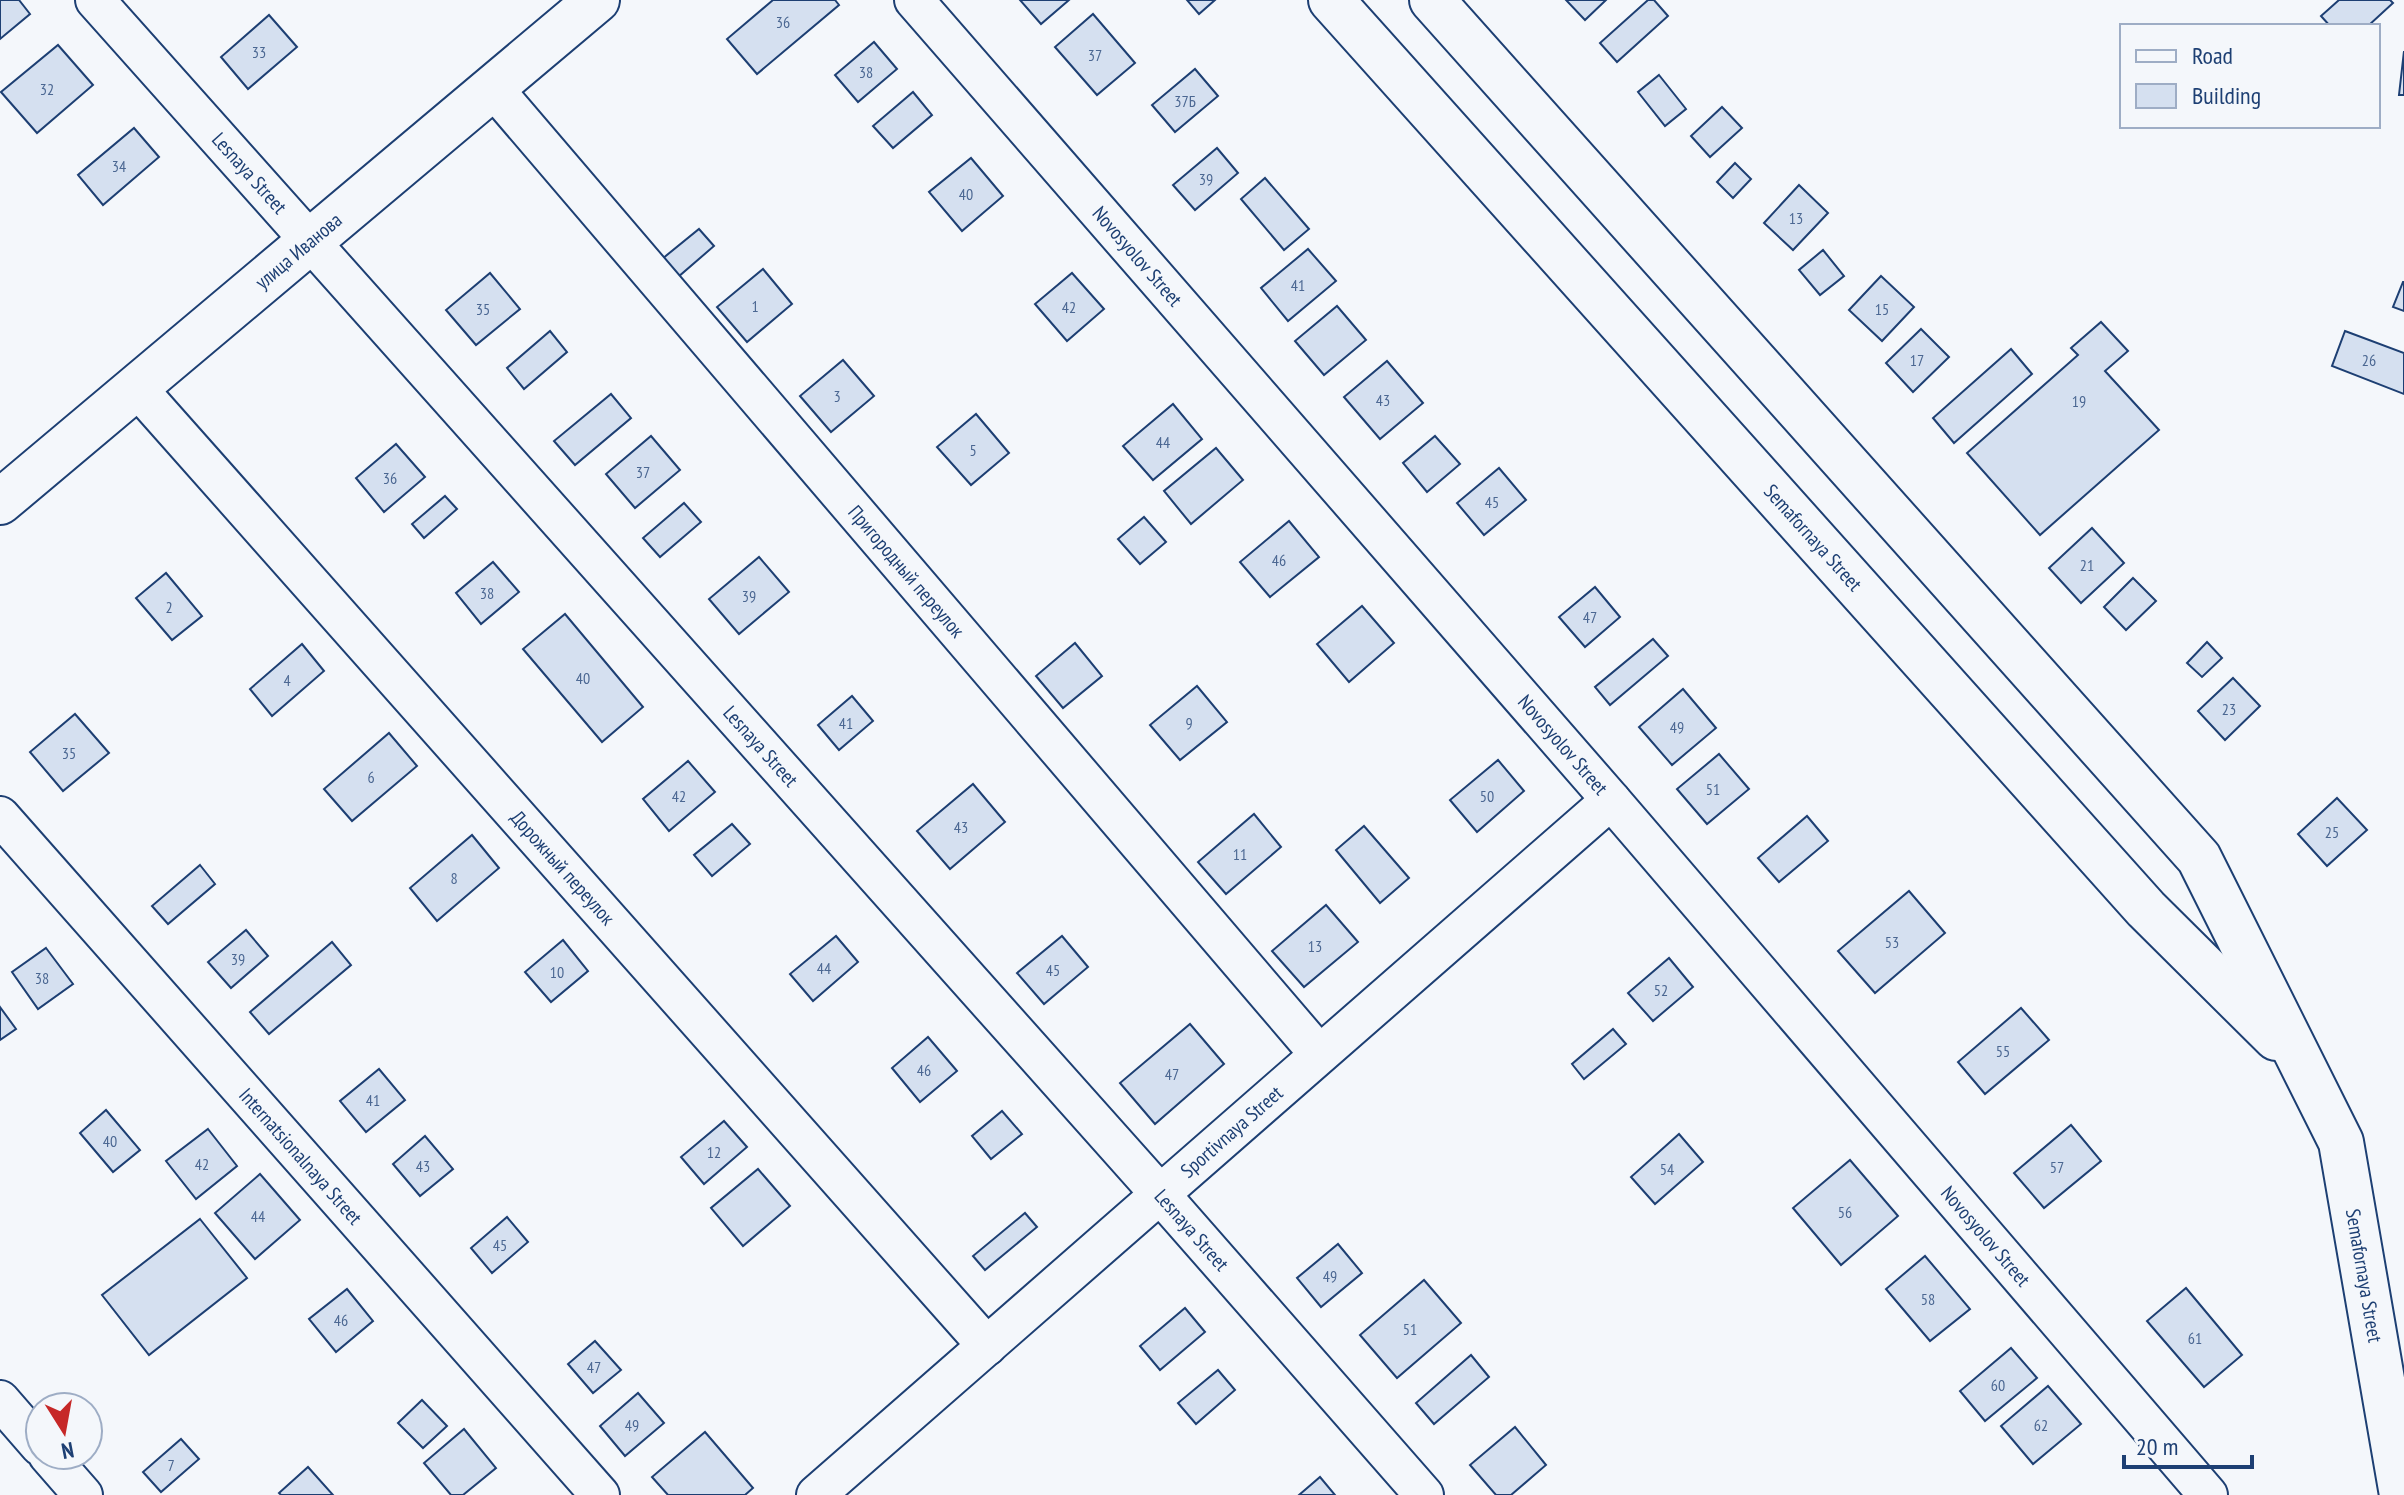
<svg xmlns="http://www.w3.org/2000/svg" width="2404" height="1495" viewBox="0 0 2404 1495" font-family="'PT Sans Narrow',sans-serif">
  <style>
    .building { fill: #d5e0f0; stroke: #1d3f73; stroke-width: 2 }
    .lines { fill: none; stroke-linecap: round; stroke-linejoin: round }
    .street-casing { stroke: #1d3f73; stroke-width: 42 }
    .secondary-casing { stroke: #1d3f73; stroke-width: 48 }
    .street { stroke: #f4f7fb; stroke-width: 38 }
    .secondary { stroke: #f4f7fb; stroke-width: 44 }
    .labels { text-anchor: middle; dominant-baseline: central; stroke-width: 6; stroke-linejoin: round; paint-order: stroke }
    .number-label { font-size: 16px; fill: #4b6792 }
    .street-label { font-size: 20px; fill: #1d3f73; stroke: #f4f7fb }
  </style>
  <rect width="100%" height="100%" fill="#f4f7fb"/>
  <g class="building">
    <path d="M 0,0 L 19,0 L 30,14 L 0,39 Z"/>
    <path d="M 773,0 L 835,0 L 839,5 L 757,74 L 727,39 Z"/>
    <path d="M 1020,0 L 1069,0 L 1041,24 Z"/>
    <path d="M 1187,0 L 1215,0 L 1199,14 Z"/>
    <path d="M 1566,0 L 1606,0 L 1585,20 Z"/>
    <path d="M 1648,0 L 1654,0 L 1668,16 L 1617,62 L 1600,43 Z"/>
    <path d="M 2339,0 L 2390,0 L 2393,3 L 2368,26 L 2330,26 L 2321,16 Z"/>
    <path d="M 1093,14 L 1135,63 L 1097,95 L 1055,47 Z"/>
    <path d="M 269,15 L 297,47 L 248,89 L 221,57 Z"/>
    <path d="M 874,42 L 897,69 L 858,102 L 835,75 Z"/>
    <path d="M 58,45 L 93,85 L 37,133 L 1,92 Z"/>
    <path d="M 2404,51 L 2404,95 L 2399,95 Z"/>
    <path d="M 1195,69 L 1218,96 L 1175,132 L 1152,105 Z"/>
    <path d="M 1659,75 L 1686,109 L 1665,126 L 1638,92 Z"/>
    <path d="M 913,92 L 932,115 L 893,148 L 873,126 Z"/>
    <path d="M 1722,107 L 1742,128 L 1710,157 L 1691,136 Z"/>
    <path d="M 134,128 L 159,157 L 103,205 L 78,175 Z"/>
    <path d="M 1217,148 L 1238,173 L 1195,210 L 1173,185 Z"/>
    <path d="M 971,158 L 1003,196 L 962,231 L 929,192 Z"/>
    <path d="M 1735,163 L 1751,179 L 1733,198 L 1717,182 Z"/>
    <path d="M 1265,178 L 1309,229 L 1284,250 L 1241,199 Z"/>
    <path d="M 1799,185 L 1828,213 L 1793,250 L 1764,223 Z"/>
    <path d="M 699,229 L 714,246 L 678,277 L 662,259 Z"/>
    <path d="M 1308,249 L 1336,281 L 1288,321 L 1261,288 Z"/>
    <path d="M 1823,250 L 1844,276 L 1820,295 L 1799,270 Z"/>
    <path d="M 763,269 L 792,304 L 747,342 L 717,307 Z"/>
    <path d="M 490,273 L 520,309 L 476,345 L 446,310 Z"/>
    <path d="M 1072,273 L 1104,309 L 1067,341 L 1035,304 Z"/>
    <path d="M 1881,276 L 1914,307 L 1882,341 L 1849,310 Z"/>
    <path d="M 2403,282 L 2404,282 L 2404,311 L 2393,307 Z"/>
    <path d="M 1337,306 L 1366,340 L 1324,375 L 1295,341 Z"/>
    <path d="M 2101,322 L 2128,351 L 2105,371 L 2159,430 L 2040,535 L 1967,453 L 2078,355 L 2071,348 Z"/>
    <path d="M 1921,329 L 1949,357 L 1913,392 L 1886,363 Z"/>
    <path d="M 550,331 L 567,352 L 524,389 L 507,368 Z"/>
    <path d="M 2345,331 L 2404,353 L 2404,394 L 2332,366 Z"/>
    <path d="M 2011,349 L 2032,374 L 1954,443 L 1933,418 Z"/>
    <path d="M 843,360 L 874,396 L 831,432 L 800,396 Z"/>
    <path d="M 1387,361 L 1423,403 L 1380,439 L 1344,397 Z"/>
    <path d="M 611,394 L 631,418 L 575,465 L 554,441 Z"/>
    <path d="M 1173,404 L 1202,439 L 1153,480 L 1123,446 Z"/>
    <path d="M 976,414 L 1009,453 L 971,485 L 937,447 Z"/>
    <path d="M 651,436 L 680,470 L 635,508 L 606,474 Z"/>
    <path d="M 1435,436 L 1460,464 L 1427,492 L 1403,463 Z"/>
    <path d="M 396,444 L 425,477 L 384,512 L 356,478 Z"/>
    <path d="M 1216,448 L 1243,480 L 1191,524 L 1164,491 Z"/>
    <path d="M 1499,468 L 1526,500 L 1484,535 L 1457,503 Z"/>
    <path d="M 445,496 L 457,509 L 424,538 L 412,524 Z"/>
    <path d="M 684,503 L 701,522 L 660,557 L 643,538 Z"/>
    <path d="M 1144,517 L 1166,542 L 1140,564 L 1118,539 Z"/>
    <path d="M 1289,521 L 1319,557 L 1270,597 L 1240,562 Z"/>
    <path d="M 2092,528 L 2124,563 L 2081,603 L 2049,568 Z"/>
    <path d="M 759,557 L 789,592 L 739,634 L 709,599 Z"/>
    <path d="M 493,562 L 519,592 L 481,624 L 456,593 Z"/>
    <path d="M 166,573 L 202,616 L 172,640 L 136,598 Z"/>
    <path d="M 2133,578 L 2156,601 L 2126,630 L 2104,607 Z"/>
    <path d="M 1595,587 L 1620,617 L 1585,647 L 1559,617 Z"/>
    <path d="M 1362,606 L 1394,643 L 1349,682 L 1317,644 Z"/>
    <path d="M 565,614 L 643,707 L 602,742 L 523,649 Z"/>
    <path d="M 1653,639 L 1668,656 L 1610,705 L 1595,687 Z"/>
    <path d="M 2207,642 L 2222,658 L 2202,677 L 2187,663 Z"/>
    <path d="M 1075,643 L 1102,676 L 1063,708 L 1036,676 Z"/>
    <path d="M 302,644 L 324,671 L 272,716 L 250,689 Z"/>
    <path d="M 2233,678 L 2260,706 L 2225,740 L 2198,711 Z"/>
    <path d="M 1197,686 L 1227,722 L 1180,760 L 1150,725 Z"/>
    <path d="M 1683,689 L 1716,728 L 1672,765 L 1639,727 Z"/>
    <path d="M 852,696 L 873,721 L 839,750 L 818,725 Z"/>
    <path d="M 75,714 L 109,753 L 63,791 L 30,752 Z"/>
    <path d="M 389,733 L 417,766 L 352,821 L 324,789 Z"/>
    <path d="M 1719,754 L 1749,789 L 1707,824 L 1677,789 Z"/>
    <path d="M 1498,760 L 1524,791 L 1477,832 L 1450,800 Z"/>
    <path d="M 688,761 L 715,792 L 669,831 L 643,799 Z"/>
    <path d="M 973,784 L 1005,822 L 950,869 L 917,831 Z"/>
    <path d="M 2337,798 L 2367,830 L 2327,866 L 2298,834 Z"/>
    <path d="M 1254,814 L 1281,847 L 1226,894 L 1198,862 Z"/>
    <path d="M 1807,816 L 1828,841 L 1779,882 L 1758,858 Z"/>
    <path d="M 732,824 L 750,844 L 712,876 L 694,855 Z"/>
    <path d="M 1364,826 L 1409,878 L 1380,903 L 1336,850 Z"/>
    <path d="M 472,835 L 499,868 L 437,921 L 410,888 Z"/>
    <path d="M 200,865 L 215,884 L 168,924 L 152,906 Z"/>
    <path d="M 1909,891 L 1945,933 L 1875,993 L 1838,951 Z"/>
    <path d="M 1326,905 L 1358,942 L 1304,987 L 1272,951 Z"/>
    <path d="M 246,930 L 268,956 L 231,988 L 208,962 Z"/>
    <path d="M 836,936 L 858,962 L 813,1001 L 790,974 Z"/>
    <path d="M 1062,936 L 1088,967 L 1044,1004 L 1017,973 Z"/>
    <path d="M 563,940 L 588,971 L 551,1002 L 525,972 Z"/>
    <path d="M 332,942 L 351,965 L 269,1034 L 250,1012 Z"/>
    <path d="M 46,948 L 73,984 L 38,1009 L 12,972 Z"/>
    <path d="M 1669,958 L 1693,987 L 1653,1021 L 1628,993 Z"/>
    <path d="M 0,1007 L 16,1029 L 0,1040 Z"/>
    <path d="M 2021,1008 L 2049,1040 L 1985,1094 L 1958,1062 Z"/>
    <path d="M 1190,1024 L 1224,1064 L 1155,1124 L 1120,1083 Z"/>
    <path d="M 1613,1029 L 1626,1044 L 1584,1079 L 1572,1064 Z"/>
    <path d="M 928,1037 L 957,1071 L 920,1102 L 892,1068 Z"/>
    <path d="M 379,1069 L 405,1100 L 366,1132 L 340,1101 Z"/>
    <path d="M 106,1110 L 140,1150 L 113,1172 L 80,1133 Z"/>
    <path d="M 1002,1111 L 1022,1134 L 991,1159 L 972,1136 Z"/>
    <path d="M 724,1121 L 747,1147 L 704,1184 L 681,1157 Z"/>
    <path d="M 2071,1125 L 2101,1161 L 2044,1208 L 2014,1173 Z"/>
    <path d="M 208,1129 L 237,1166 L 196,1199 L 166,1161 Z"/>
    <path d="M 1679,1134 L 1703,1162 L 1655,1204 L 1631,1177 Z"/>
    <path d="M 425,1136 L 453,1169 L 420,1196 L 393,1164 Z"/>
    <path d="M 1850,1160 L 1898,1216 L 1841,1265 L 1793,1208 Z"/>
    <path d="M 758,1169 L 790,1206 L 743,1246 L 711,1208 Z"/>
    <path d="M 260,1174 L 300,1220 L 255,1259 L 215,1213 Z"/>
    <path d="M 1025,1213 L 1037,1227 L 985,1270 L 973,1256 Z"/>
    <path d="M 507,1217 L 528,1242 L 492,1273 L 471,1248 Z"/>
    <path d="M 200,1219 L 247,1278 L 149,1355 L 102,1295 Z"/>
    <path d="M 1338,1244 L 1362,1273 L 1321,1307 L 1297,1278 Z"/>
    <path d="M 1925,1256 L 1970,1309 L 1930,1341 L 1886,1289 Z"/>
    <path d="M 1424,1280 L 1461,1323 L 1397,1378 L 1360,1335 Z"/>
    <path d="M 2186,1288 L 2242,1355 L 2204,1387 L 2147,1321 Z"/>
    <path d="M 347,1289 L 373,1321 L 336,1352 L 309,1319 Z"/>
    <path d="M 1185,1308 L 1205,1332 L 1160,1370 L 1140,1346 Z"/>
    <path d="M 595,1341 L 621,1370 L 593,1393 L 568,1364 Z"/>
    <path d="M 2011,1348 L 2037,1378 L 1985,1421 L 1960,1391 Z"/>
    <path d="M 1471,1355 L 1489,1377 L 1434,1424 L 1416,1403 Z"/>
    <path d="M 1218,1370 L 1235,1390 L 1196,1424 L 1178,1403 Z"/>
    <path d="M 2048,1386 L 2081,1424 L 2033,1464 L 2001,1426 Z"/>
    <path d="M 638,1393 L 664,1423 L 625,1456 L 600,1426 Z"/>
    <path d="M 422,1400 L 447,1426 L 423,1448 L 398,1423 Z"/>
    <path d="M 1515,1427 L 1546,1465 L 1511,1495 L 1496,1495 L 1470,1465 Z"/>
    <path d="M 464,1429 L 496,1468 L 463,1495 L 451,1495 L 424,1463 Z"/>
    <path d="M 705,1432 L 753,1488 L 745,1495 L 668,1495 L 652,1477 Z"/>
    <path d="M 181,1439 L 199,1459 L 161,1492 L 143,1472 Z"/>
    <path d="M 308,1467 L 333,1495 L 281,1495 L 279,1493 Z"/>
    <path d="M 1320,1477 L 1335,1495 L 1299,1495 Z"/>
  </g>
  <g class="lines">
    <defs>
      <g id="street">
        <path id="s1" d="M 95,0 L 1160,1194 L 1424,1495"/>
        <path id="s2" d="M 914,0 L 1611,800 L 2208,1495"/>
        <path id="s3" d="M 493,88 L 1319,1054"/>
        <path id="s4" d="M 138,389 L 987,1346"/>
        <path id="s5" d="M 0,816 L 600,1495"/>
        <path d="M 0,1400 L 40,1446"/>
        <path d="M 48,1455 L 83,1495"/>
        <path id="s6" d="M 816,1495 L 1611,800"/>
      </g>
      <g id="secondary">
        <path id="s7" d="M 1331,0 L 2146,909 L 2276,1038"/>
        <path id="s8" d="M 1432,0 L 2199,858 L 2341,1142 L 2402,1495"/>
        <path id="s9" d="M 0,502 L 597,0"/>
      </g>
    </defs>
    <use href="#street" class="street-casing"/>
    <use href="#secondary" class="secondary-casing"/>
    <use href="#street" class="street"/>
    <use href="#secondary" class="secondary"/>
  </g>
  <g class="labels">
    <g class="number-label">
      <text x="783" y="22">36</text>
      <text x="259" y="52">33</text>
      <text x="1095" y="55">37</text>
      <text x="866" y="72">38</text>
      <text x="47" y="89">32</text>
      <text x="1185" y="101">37Б</text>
      <text x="119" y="166">34</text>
      <text x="1206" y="179">39</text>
      <text x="966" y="194">40</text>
      <text x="1796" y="218">13</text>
      <text x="1298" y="285">41</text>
      <text x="755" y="306">1</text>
      <text x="1069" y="307">42</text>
      <text x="483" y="309">35</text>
      <text x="1882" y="309">15</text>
      <text x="1917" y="360">17</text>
      <text x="2369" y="360">26</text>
      <text x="837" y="396">3</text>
      <text x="1383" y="400">43</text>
      <text x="2079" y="401">19</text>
      <text x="1163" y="442">44</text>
      <text x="973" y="450">5</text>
      <text x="643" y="472">37</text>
      <text x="390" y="478">36</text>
      <text x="1492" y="502">45</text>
      <text x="1279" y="560">46</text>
      <text x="2087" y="565">21</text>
      <text x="487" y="593">38</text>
      <text x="749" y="596">39</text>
      <text x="169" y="607">2</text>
      <text x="1590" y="617">47</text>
      <text x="583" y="678">40</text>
      <text x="287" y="680">4</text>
      <text x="2229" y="709">23</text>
      <text x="846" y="723">41</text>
      <text x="1189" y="723">9</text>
      <text x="1677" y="727">49</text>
      <text x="69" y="753">35</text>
      <text x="371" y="777">6</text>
      <text x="1713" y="789">51</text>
      <text x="679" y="796">42</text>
      <text x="1487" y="796">50</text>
      <text x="961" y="827">43</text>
      <text x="2332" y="832">25</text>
      <text x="1240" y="854">11</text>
      <text x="454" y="878">8</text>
      <text x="1892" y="942">53</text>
      <text x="1315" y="946">13</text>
      <text x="238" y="959">39</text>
      <text x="824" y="968">44</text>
      <text x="1053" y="970">45</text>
      <text x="557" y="972">10</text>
      <text x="42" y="978">38</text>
      <text x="1661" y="990">52</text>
      <text x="2003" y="1051">55</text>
      <text x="924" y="1070">46</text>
      <text x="1172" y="1074">47</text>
      <text x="373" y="1100">41</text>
      <text x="110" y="1141">40</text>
      <text x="714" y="1152">12</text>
      <text x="202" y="1164">42</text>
      <text x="423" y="1166">43</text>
      <text x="2057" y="1167">57</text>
      <text x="1667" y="1169">54</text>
      <text x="1845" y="1212">56</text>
      <text x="258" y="1216">44</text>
      <text x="500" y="1245">45</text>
      <text x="1330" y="1276">49</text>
      <text x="1928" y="1299">58</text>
      <text x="341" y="1320">46</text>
      <text x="1410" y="1329">51</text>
      <text x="2195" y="1338">61</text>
      <text x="594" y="1367">47</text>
      <text x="1998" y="1385">60</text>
      <text x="632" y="1425">49</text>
      <text x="2041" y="1425">62</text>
      <text x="171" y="1465">7</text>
    </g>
    <g class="street-label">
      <text stroke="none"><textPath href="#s1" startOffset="232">Lesnaya Street</textPath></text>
      <text stroke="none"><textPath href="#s9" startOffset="390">улица Иванова</textPath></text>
      <text stroke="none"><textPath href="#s2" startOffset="340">Novosyolov Street</textPath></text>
      <text stroke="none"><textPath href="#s7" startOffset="722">Semafornaya Street</textPath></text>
      <text stroke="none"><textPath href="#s3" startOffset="636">Пригородный переулок</textPath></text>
      <text stroke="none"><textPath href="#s2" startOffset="988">Novosyolov Street</textPath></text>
      <text stroke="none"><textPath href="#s1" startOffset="1000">Lesnaya Street</textPath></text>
      <text stroke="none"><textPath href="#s4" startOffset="640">Дорожный переулок</textPath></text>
      <text stroke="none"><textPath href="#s6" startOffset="552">Sportivnaya Street</textPath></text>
      <text stroke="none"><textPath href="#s5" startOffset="454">Internatsionalnaya Street</textPath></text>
      <text stroke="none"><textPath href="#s1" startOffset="1648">Lesnaya Street</textPath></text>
      <text stroke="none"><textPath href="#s2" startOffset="1636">Novosyolov Street</textPath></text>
      <text stroke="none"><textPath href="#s8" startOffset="1604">Semafornaya Street</textPath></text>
    </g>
  </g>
  <rect x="2120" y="24" width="260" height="104" fill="#f4f7fb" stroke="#9eadc5" stroke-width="2"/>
  <rect x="2136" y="50" width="40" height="12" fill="#f4f7fb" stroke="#9eadc5" stroke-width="2"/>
  <text x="2192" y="64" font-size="24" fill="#1d3f73">Road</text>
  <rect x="2136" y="84" width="40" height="24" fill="#d5e0f0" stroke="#9eadc5" stroke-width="2"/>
  <text x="2192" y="104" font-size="24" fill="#1d3f73">Building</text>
  <g transform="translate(64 1431) rotate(169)"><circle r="38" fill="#f4f7fb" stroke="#9eadc5" stroke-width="2"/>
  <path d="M0-6L14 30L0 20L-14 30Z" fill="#c62828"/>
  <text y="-12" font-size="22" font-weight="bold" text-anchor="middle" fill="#1d3f73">N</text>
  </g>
  <path d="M2124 1455v12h128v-12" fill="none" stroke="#1d3f73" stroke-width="4"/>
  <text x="2136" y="1455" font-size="24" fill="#1d3f73" stroke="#f4f7fb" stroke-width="6" paint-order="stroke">20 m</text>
</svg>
